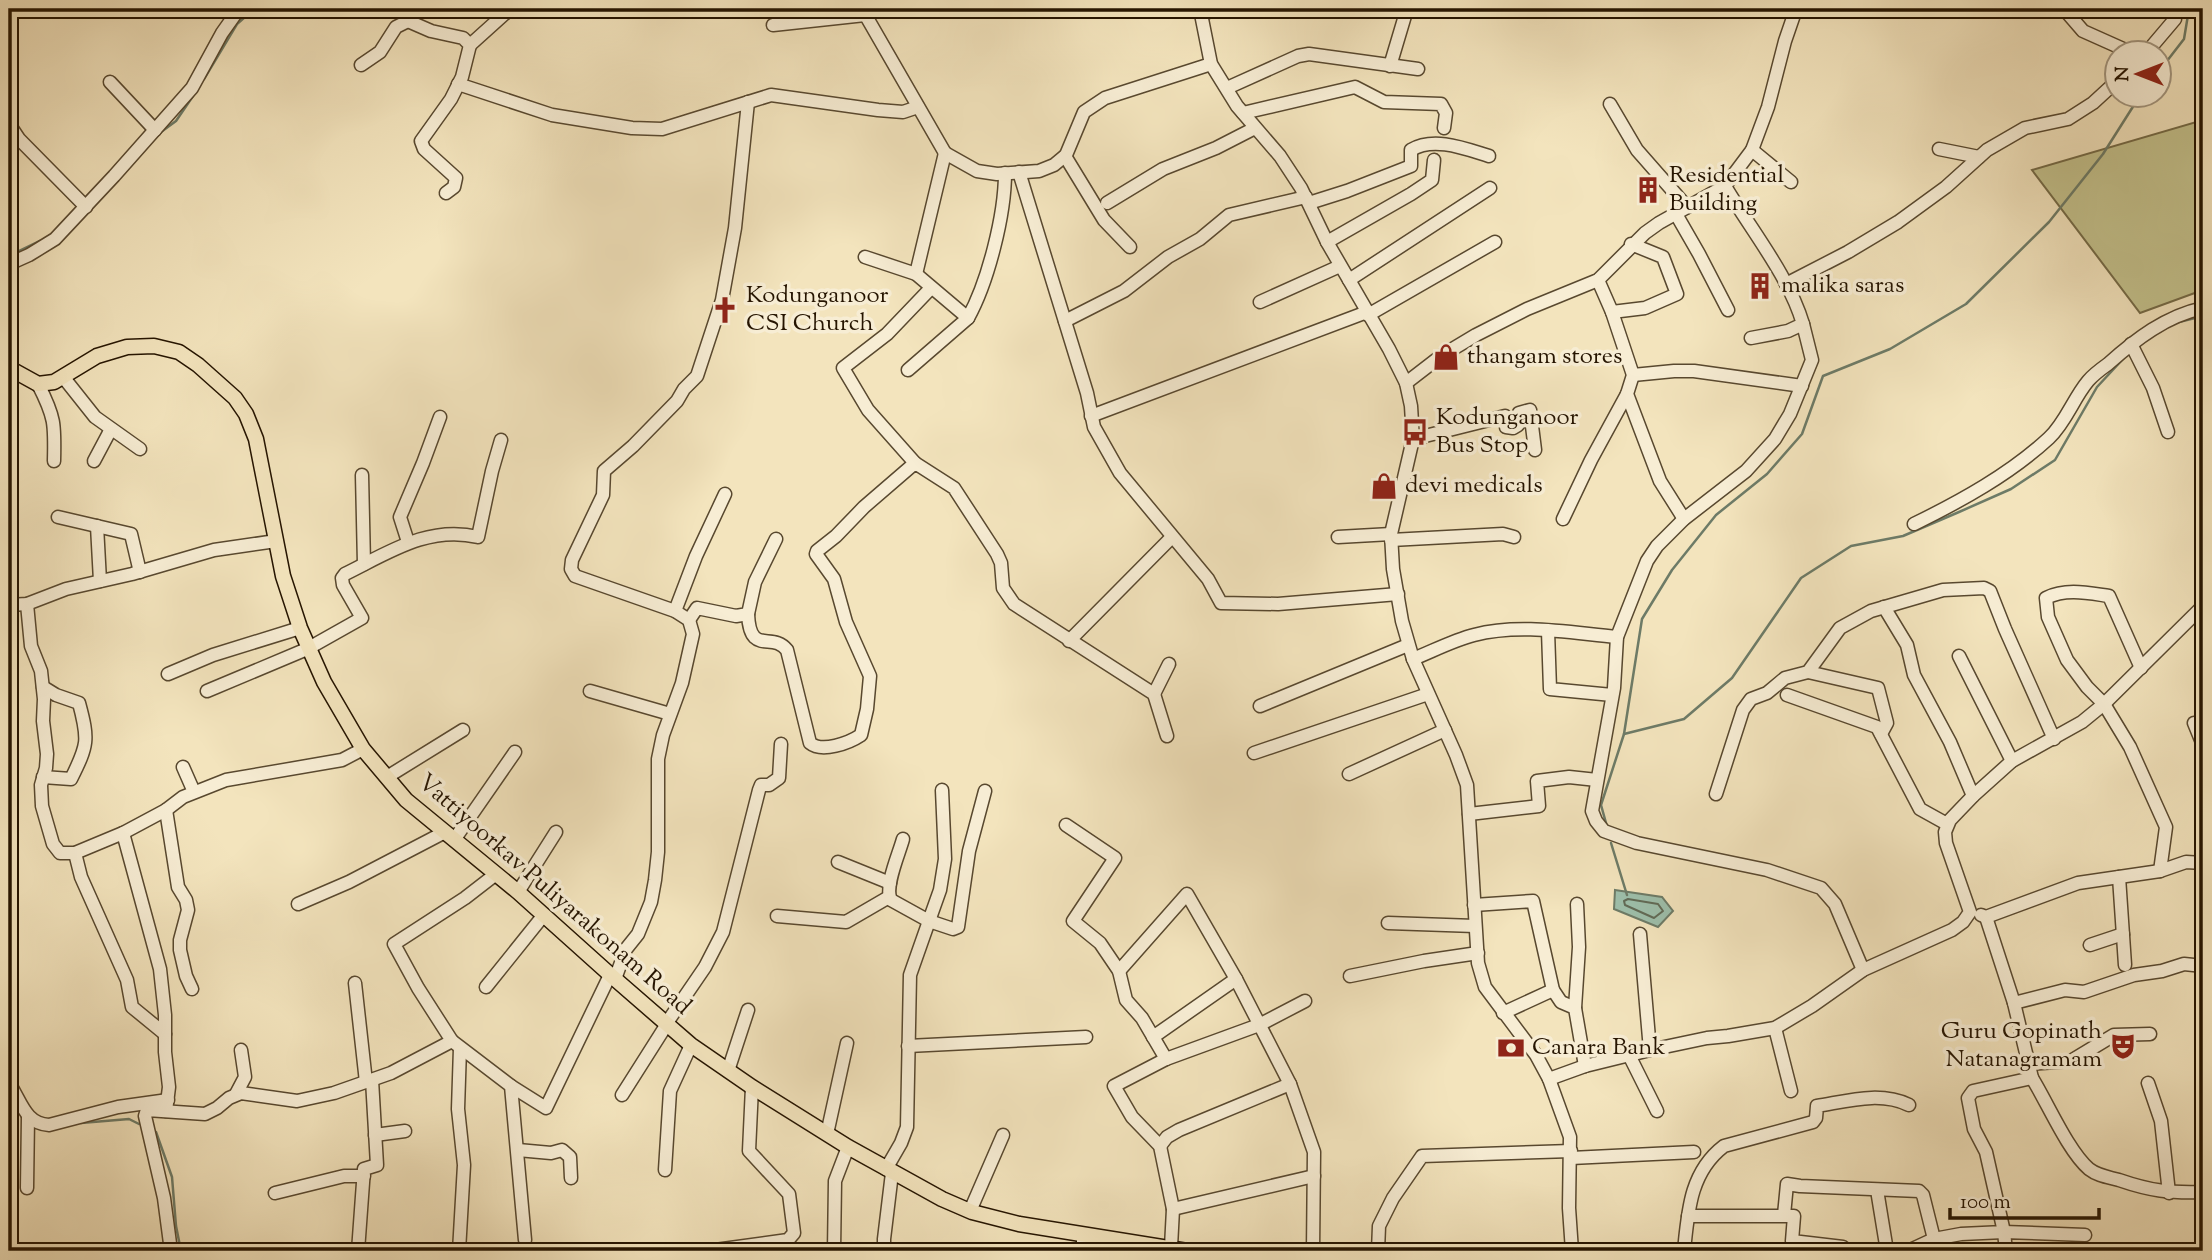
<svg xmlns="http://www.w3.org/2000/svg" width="2212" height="1260" viewBox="0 0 2212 1260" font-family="'Sorts Mill Goudy',serif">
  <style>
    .green { fill: #c3c18c; stroke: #746a46; stroke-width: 2 }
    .water { fill: #9dbfab; stroke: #6d7b67; stroke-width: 2 }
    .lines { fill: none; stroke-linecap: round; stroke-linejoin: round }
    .shore { stroke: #616a56; stroke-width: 2 }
    .stream { stroke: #6d7b67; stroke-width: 2.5 }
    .minor-casing { stroke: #58482f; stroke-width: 15 }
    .major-casing { stroke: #251400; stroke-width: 17 }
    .minor { stroke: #f7edd4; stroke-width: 12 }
    .major { stroke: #f3e4bd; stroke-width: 14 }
    .labels { text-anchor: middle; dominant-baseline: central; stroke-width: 7; stroke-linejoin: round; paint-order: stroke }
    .poi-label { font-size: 24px; fill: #251400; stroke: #f7edd4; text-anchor: start }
    .street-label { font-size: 24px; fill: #251400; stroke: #f7edd4 }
  </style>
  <rect width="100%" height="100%" fill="#f3e4bd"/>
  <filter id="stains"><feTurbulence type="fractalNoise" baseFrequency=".00286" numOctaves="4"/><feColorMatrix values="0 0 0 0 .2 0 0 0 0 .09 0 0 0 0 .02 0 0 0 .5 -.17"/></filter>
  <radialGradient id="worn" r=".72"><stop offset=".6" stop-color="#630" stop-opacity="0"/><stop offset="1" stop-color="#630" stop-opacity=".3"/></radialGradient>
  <path class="green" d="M 2203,120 L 2203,290 L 2140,313 L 2032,170 Z"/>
  <path class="water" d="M 1615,890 L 1662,897 L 1673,911 L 1658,927 L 1614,909 Z"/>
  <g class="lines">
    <path class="shore" d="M 1628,899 L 1658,904 L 1663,911 L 1654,918 L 1625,905 L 1624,901 Z"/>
    <g class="stream">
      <path d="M 2160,70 L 2184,39 L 2189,9"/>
      <path d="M 204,79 L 237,24 L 254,9"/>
      <path d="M 161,132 L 176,121 L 193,96"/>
      <path d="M 9,256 L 40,241"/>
      <path d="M 2179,322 L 2203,316"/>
      <path d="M 1624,734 L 1684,719 L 1732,678 L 1801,578 L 1851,546 L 1903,536 L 1959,512 L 2011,489 L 2055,460 L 2097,387 L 2123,359"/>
      <path d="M 1606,823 L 1601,805 L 1624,734 L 1642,619 L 1672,570 L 1716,515 L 1767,474 L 1802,434 L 1823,376 L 1890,349 L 1966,304 L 2049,222 L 2103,154 L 2141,94"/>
      <path d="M 1611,843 L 1627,895"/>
      <path d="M 81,1123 L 129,1119 L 139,1124"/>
      <path d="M 156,1132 L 172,1177 L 176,1226 L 181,1251"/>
    </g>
    <defs>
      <g id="minor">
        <path d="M 862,9 L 945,153"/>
        <path d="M 1200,9 L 1211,64 L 1237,106 L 1280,156 L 1301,188 L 1327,242 L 1389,349 L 1406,383 L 1411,406 L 1413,439 L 1391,534 L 1393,569 L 1402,621 L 1413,659 L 1456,755 L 1467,785 L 1478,963 L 1485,987 L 1536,1055 L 1549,1079"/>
        <path d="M 2064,9 L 2083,31 L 2130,52"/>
        <path d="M 1201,14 L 1219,9"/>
        <path d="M 408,21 L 431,31 L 463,38 L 470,45 L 462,77 L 451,99 L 421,141 L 424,149 L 456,178 L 454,187 L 446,193"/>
        <path d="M 773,25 L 865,15"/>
        <path d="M 470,45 L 510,9"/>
        <path d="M 2147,52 L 2175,19"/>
        <path d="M 361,65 L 380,52 L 396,27 L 408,21 L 414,9"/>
        <path d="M 1390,66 L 1407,9"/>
        <path d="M 110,82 L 155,130"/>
        <path d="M 458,84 L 552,115 L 632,128 L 662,129 L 771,95 L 878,110 L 903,112 L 918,107"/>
        <path d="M 1227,88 L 1298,56 L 1309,54 L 1418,69"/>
        <path d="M 1610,104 L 1637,150 L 1687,207"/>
        <path d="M 1243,113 L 1355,87 L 1384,102 L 1441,104 L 1446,113 L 1444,128"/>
        <path d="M 9,124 L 19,139 L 86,207"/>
        <path d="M 1939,149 L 1979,157"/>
        <path d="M 1752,150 L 1791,182"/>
        <path d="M 1065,156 L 1104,220 L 1130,247"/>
        <path d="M 1019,172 L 1087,393 L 1094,427 L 1120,473 L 1208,579 L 1221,603 L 1278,604 L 1398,594"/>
        <path d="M 1725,186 C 1751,230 1789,276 1803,324 L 1788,331 L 1751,338"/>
        <path d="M 1107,203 L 1163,169 L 1216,148 L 1255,128"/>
        <path d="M 1309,203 L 1347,191 L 1411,166 L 1411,150 C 1434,136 1466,149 1489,156"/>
        <path d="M 1676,214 L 1699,254 L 1728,310"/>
        <path d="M 1327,242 L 1411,194 L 1432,180 L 1434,160"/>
        <path d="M 865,257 L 916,274 L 968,318 L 908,370"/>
        <path d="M 9,264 L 29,255 L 55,239 L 114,176 L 192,88 L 222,33 L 239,9"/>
        <path d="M 916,274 L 945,153 L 977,171 L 997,174 L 1039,171 L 1054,165 L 1066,155 L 1084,112 L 1105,98 L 1211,64"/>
        <path d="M 1349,280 L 1490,188"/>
        <path d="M 1598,280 L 1612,312 L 1633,375 L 1627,394 L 1660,481 L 1684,519"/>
        <path d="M 1786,284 L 1848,252 L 1898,222 L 1946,187 L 1987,150 L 2025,128 L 2068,119 L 2093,103 L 2118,80"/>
        <path d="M 1260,302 L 1340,266"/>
        <path d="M 1612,312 L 1645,308 L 1677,294 L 1663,257 L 1631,244"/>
        <path d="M 1368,315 L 1495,242"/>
        <path d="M 968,318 C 988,282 1005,215 1005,173"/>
        <path d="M 1065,321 L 1124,291 L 1168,257 L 1200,239 L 1229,215 L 1306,197"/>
        <path d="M 1803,324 L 1812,360 L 1790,414 L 1775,439 L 1746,471 L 1684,519 L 1657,546 L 1647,561 L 1617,637 L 1614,688 L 1592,811 L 1596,821 L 1604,831 L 1637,843 L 1767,870 L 1821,888 L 1835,904 L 1863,970"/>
        <path d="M 2131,344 L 2153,388 L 2168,432"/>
        <path d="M 1633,375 L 1674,371 L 1694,371 L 1802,386"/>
        <path d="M 64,378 L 95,417 L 140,449"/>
        <path d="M 1406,383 L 1441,356 L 1476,335 L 1527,309 L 1598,280 L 1645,233 L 1659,223 L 1725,186 L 1752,150 L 1768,107 L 1785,41 L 1796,9"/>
        <path d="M 38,384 C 55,417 55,424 54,461"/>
        <path d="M 1091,416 L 1367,312"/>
        <path d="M 1413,439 L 1505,416 L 1506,427 L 1513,428 L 1518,425 L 1519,413 L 1530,410 L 1535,450"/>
        <path d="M 94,461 L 111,429"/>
        <path d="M 915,463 L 868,410 L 843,368 L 887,334 L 931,288"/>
        <path d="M 362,475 L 364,564"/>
        <path d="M 58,517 L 131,534 L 140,572"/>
        <path d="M 1563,519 L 1591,460 L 1627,394"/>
        <path d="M 1914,524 C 1961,501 2010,474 2049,438 C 2066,422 2073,399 2088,381 C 2093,375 2101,369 2108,364 C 2136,339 2166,316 2203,308"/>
        <path d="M 97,526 L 100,581"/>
        <path d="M 1338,537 L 1391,534"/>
        <path d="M 1391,540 L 1503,534 L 1514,537"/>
        <path d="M 408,542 L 400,517 L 423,463 L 440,417"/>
        <path d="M 27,604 L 31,646 L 41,671 L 44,699 L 43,721 L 47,754 L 46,768 L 41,785 L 42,806 L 53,844 L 60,853 L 75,853 L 123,833 L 166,810 L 183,797 L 226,780 L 342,760 L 363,749"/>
        <path d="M 9,605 L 27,604 L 66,589 L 132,574 L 214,550 L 276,541"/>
        <path d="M 1884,607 L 1907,645 L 1914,675 L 1950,742 L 1973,796"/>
        <path d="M 675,611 L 696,556 L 725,494"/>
        <path d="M 748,614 C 750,657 772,631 787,650 L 810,743 C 822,753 849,743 861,735 L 867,709 L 870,676 L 846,622 L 834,579 L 816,554 L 817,551 L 836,536 L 864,507 L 915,463 L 954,488 L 997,554 L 1001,563 L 1003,588 L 1014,604 L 1154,694 L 1167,736"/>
        <path d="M 689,620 L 697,608 L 736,616 L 748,614 L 755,582 L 776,539"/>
        <path d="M 1548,631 L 1550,689 L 1612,695"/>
        <path d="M 1069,641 L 1172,537"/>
        <path d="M 1959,656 L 2012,761"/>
        <path d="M 1413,659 C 1433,651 1454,640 1474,635 C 1520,623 1571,633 1617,637"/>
        <path d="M 2141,668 L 2109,596 C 2088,593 2066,588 2046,598 L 2048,617 L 2067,660 L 2087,687 L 2104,704 L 2130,747 L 2166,827 L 2160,871"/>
        <path d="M 1808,672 L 1878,688 L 1887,723 L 1881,734"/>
        <path d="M 168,674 L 213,655 L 300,628"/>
        <path d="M 43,687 L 56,695 L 79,703 C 89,740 88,745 71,779 L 43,777"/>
        <path d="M 207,691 L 307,649 L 362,618 L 343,585 L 342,578 L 345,574 C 388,553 428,525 478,537 L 492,471 L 501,440"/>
        <path d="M 590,691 L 670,714"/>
        <path d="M 1154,694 L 1169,664"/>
        <path d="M 1787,695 L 1877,727 L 1920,809 L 1947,824"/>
        <path d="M 1260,706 L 1408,645"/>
        <path d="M 2194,723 L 2203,745"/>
        <path d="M 1254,753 L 1428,694"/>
        <path d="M 183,767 L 194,792"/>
        <path d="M 1349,774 L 1445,730"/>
        <path d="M 387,777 L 463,730"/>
        <path d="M 1716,794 L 1743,710 L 1751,699 L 1767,693 L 1785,678 L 1808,672 L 1840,628 L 1871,611 L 1943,590 L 1984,588 L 1990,591 L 2005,629 L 2054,739"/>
        <path d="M 166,810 L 178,887 L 186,900 L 188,910 L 180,940 L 180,950 L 186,976 L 192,989"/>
        <path d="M 1469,814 L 1539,806 L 1537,781 L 1569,777 L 1597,780"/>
        <path d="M 1066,825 L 1115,858 L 1073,921 L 1100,943 L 1119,971 L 1126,1000 L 1142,1018 L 1166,1059"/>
        <path d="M 123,833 L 160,969 L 165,1015 L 165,1052 L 169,1087 L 166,1111"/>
        <path d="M 903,839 C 899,854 884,887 891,900 L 929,921 L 940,890 L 945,859 L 942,790"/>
        <path d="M 454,840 L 515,752"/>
        <path d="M 75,853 L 81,877 L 127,980 L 132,1007 L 165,1034"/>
        <path d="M 838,862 L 890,883"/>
        <path d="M 2119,877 L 2125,965"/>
        <path d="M 518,892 L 556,832"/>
        <path d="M 298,904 L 349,882 L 445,832"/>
        <path d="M 1474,905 L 1533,901 L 1553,990 L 1561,1002 L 1575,1008 L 1585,1066"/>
        <path d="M 1981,915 L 1986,917 L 2078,883 L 2160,871 L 2186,862 L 2203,863"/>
        <path d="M 777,916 L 846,922 L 889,897"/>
        <path d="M 1388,923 L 1475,926"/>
        <path d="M 1640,934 L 1650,1050"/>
        <path d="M 2090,945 L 2123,934"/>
        <path d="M 1119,971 L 1187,894 L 1236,979 L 1290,1084 L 1314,1152 L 1313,1251"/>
        <path d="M 1350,976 L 1424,961 L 1478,953"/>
        <path d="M 615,979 L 626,949 L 638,934 L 651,902 L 655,880 L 658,852 L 658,759 L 663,735 L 682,683 L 693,634 L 689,620 L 675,611 L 575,576 L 571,569 L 572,560 L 603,495 L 604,471 L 633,446 L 677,401 L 684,389 L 697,376 L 722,300 L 735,228 L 748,102"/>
        <path d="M 355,983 L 366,1082"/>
        <path d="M 486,987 L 543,916"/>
        <path d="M 2014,1003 L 2065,990 L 2084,992 L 2134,975 L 2162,971 L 2184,964 L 2203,966"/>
        <path d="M 1575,1008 L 1579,947 L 1577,904"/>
        <path d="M 1503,1013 L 1553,990"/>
        <path d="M 666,1024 L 705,967 L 723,932 L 759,790 L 761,785 L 769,785 L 779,778 L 781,744"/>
        <path d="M 1775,1028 L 1791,1091"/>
        <path d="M 1153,1037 L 1236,979"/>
        <path d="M 452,1041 L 511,1086 L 525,1240"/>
        <path d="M 908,1046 L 1086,1037"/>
        <path d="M 1629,1055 L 1657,1111"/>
        <path d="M 2028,1064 L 2071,1061 L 2114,1035 L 2150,1034"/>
        <path d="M 728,1071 L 748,1010"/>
        <path d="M 2032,1078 C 2047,1102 2068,1151 2089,1169 C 2098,1176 2108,1177 2119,1180 C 2151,1191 2169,1193 2203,1192"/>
        <path d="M 2148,1083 L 2161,1121 L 2169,1193"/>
        <path d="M 9,1086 L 12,1088 C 22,1105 27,1124 49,1125 L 118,1107 L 168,1100"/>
        <path d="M 511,1086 L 546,1108 L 610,975"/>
        <path d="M 236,1094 L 245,1077 L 241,1050"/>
        <path d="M 622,1095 L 667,1024"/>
        <path d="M 827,1134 L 847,1043"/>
        <path d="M 375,1135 L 405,1131"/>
        <path d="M 1160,1146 L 1167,1137 L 1179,1130 L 1290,1084"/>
        <path d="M 518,1150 L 551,1153 L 562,1150 L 570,1157 L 571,1178"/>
        <path d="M 1571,1158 L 1694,1152"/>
        <path d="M 886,1169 L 901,1143 L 907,1127 L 910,975 L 929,921 L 953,929 L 958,927 L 969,851 L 985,791"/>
        <path d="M 665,1170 L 670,1091 L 691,1045"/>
        <path d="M 27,1188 L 28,1117"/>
        <path d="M 1877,1190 L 1887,1251"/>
        <path d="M 275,1193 L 344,1176 L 364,1176"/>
        <path d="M 1173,1209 L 1314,1176"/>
        <path d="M 970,1211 L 1003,1135"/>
        <path d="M 1784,1215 L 1787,1184 L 1800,1186 L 1919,1191 L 1923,1195 L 1934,1239"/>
        <path d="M 1688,1216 L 1794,1216 L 1792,1241 L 1843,1247"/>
        <path d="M 1171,1247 L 1173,1209 L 1160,1146 L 1132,1117 L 1114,1086 L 1166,1059 L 1259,1025 L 1305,1001"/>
        <path d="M 171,1251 L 164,1198 L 145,1116 L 147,1110 L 205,1114 L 217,1108 L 229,1098 L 241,1093 L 297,1101 L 334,1093 L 391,1073 L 452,1041 L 418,988 L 394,944 L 465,898 L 496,874"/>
        <path d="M 358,1251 L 364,1169 L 377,1165 L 372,1080"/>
        <path d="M 459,1251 L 464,1165 L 458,1109 L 460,1048"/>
        <path d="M 708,1251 L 788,1240 L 794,1233 L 789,1194 L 749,1151 L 752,1087"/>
        <path d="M 834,1251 L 835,1181 L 848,1147"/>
        <path d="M 884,1251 L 884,1239 L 892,1173"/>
        <path d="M 1083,1251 L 1083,1236"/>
        <path d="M 1378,1251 L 1379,1226 L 1393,1198 L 1422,1156 L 1571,1151"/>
        <path d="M 1572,1251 L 1569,1208 L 1570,1137 L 1549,1079 L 1585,1066 L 1650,1050 L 1707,1038 L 1728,1036 L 1775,1028 L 1812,1006 L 1863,970 L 1952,930 L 1963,922 L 1970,912 L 1946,843 L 1945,832 L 1950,820 L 1973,796 L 2012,761 L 2082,722 L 2104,704 L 2203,606"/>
        <path d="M 1684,1251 C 1688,1211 1690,1172 1724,1146 L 1813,1122 L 1816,1118 L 1817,1106 C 1848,1101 1880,1091 1909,1105"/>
        <path d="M 1908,1251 L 1934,1239 L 1961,1234 L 2004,1232 L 1986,1152 L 1974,1129 L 1968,1098 L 1973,1091 L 2032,1078 L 2014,1003 L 1986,917"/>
        <path d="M 2006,1251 L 2004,1232 L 2085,1235"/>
      </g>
      <path id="major" d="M 9,368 L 38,384 L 54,382 L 97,356 L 127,347 L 154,346 L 179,352 L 198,365 L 235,398 L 246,414 L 256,439 L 283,576 L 300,628 L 324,682 L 363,749 L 406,800 L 518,892 L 615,979 L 691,1045 L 752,1087 L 848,1147 L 942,1199 L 972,1212 L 1019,1224 L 1187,1251"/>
    </defs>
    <use href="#minor" class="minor-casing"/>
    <use href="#major" class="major-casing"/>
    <use href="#minor" class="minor"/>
    <use href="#major" class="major"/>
  </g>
  <defs>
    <symbol id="building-bare" viewBox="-9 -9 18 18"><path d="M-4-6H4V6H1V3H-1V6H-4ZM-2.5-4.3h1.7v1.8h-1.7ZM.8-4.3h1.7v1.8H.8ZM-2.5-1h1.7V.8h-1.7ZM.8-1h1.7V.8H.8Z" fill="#8f2418" stroke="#f7edd4" stroke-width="2.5" paint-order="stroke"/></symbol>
    <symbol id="church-bare" viewBox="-9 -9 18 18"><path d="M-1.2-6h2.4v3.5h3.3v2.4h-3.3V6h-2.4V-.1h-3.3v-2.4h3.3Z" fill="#8f2418" stroke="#f7edd4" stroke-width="2.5" paint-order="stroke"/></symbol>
    <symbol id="shop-bare" viewBox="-9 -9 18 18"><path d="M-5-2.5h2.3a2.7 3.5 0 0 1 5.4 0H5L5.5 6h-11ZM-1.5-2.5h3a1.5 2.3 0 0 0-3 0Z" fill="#8f2418" stroke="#f7edd4" stroke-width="2.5" paint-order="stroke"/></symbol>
    <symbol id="bus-bare" viewBox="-9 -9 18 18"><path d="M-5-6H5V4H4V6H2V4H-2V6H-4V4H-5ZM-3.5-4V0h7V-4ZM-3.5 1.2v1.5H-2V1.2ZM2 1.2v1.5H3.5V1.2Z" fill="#8f2418" stroke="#f7edd4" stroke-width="2.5" paint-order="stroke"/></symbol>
    <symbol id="theatre-bare" viewBox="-9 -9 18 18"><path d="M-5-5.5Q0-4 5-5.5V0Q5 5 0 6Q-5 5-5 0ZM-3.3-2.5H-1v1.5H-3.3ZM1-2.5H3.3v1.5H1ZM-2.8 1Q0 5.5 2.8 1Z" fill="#8f2418" stroke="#f7edd4" stroke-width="2.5" paint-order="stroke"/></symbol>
    <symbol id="bank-bare" viewBox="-9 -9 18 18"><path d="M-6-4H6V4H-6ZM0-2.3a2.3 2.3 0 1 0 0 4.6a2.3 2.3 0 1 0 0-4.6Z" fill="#8f2418" stroke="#f7edd4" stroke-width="2.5" paint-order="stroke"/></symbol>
  </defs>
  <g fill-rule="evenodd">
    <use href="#building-bare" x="1629" y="171" width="38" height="38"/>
    <use href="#building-bare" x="1741" y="267" width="38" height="38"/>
    <use href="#church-bare" x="706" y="291" width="38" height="38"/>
    <use href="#shop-bare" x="1427" y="338" width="38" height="38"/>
    <use href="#bus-bare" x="1396" y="413" width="38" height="38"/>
    <use href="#shop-bare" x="1365" y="467" width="38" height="38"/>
    <use href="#theatre-bare" x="2104" y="1027" width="38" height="38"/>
    <use href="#bank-bare" x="1492" y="1029" width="38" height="38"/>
  </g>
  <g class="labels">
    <g class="poi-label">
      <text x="1669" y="176">Residential<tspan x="1669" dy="28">Building</tspan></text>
      <text x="1781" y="286">malika saras</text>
      <text x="746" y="296">Kodunganoor<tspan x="746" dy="28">CSI Church</tspan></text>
      <text x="1467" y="357">thangam stores</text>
      <text x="1436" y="418">Kodunganoor<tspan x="1436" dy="28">Bus Stop</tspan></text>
      <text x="1405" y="486">devi medicals</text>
      <text x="2102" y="1032" text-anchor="end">Guru Gopinath<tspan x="2102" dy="28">Natanagramam</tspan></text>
      <text x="1532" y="1048">Canara Bank</text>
    </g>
    <g class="street-label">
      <text transform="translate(554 895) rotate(41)">Vattiyoorkav Puliyarakonam Road</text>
    </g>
  </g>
  <rect width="2212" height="1260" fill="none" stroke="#f3e4bd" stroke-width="35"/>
  <rect x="10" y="10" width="2191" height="1239" fill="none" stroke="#251400" stroke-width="3.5"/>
  <rect x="18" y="18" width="2177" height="1225" fill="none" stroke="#251400" stroke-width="2"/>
  <g transform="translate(2138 74) rotate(270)"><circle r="33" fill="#f7edd4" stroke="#a3967f" stroke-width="2"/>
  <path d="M0-5L12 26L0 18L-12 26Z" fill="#8f2418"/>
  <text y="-10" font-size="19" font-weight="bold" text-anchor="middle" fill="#251400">N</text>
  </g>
  <path d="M1950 1208v10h149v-10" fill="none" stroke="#251400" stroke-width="3.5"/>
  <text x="1960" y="1208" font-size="21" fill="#251400" stroke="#f7edd4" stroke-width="5" paint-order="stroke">100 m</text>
  <rect width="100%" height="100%" filter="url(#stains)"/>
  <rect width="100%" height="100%" fill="url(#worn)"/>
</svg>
